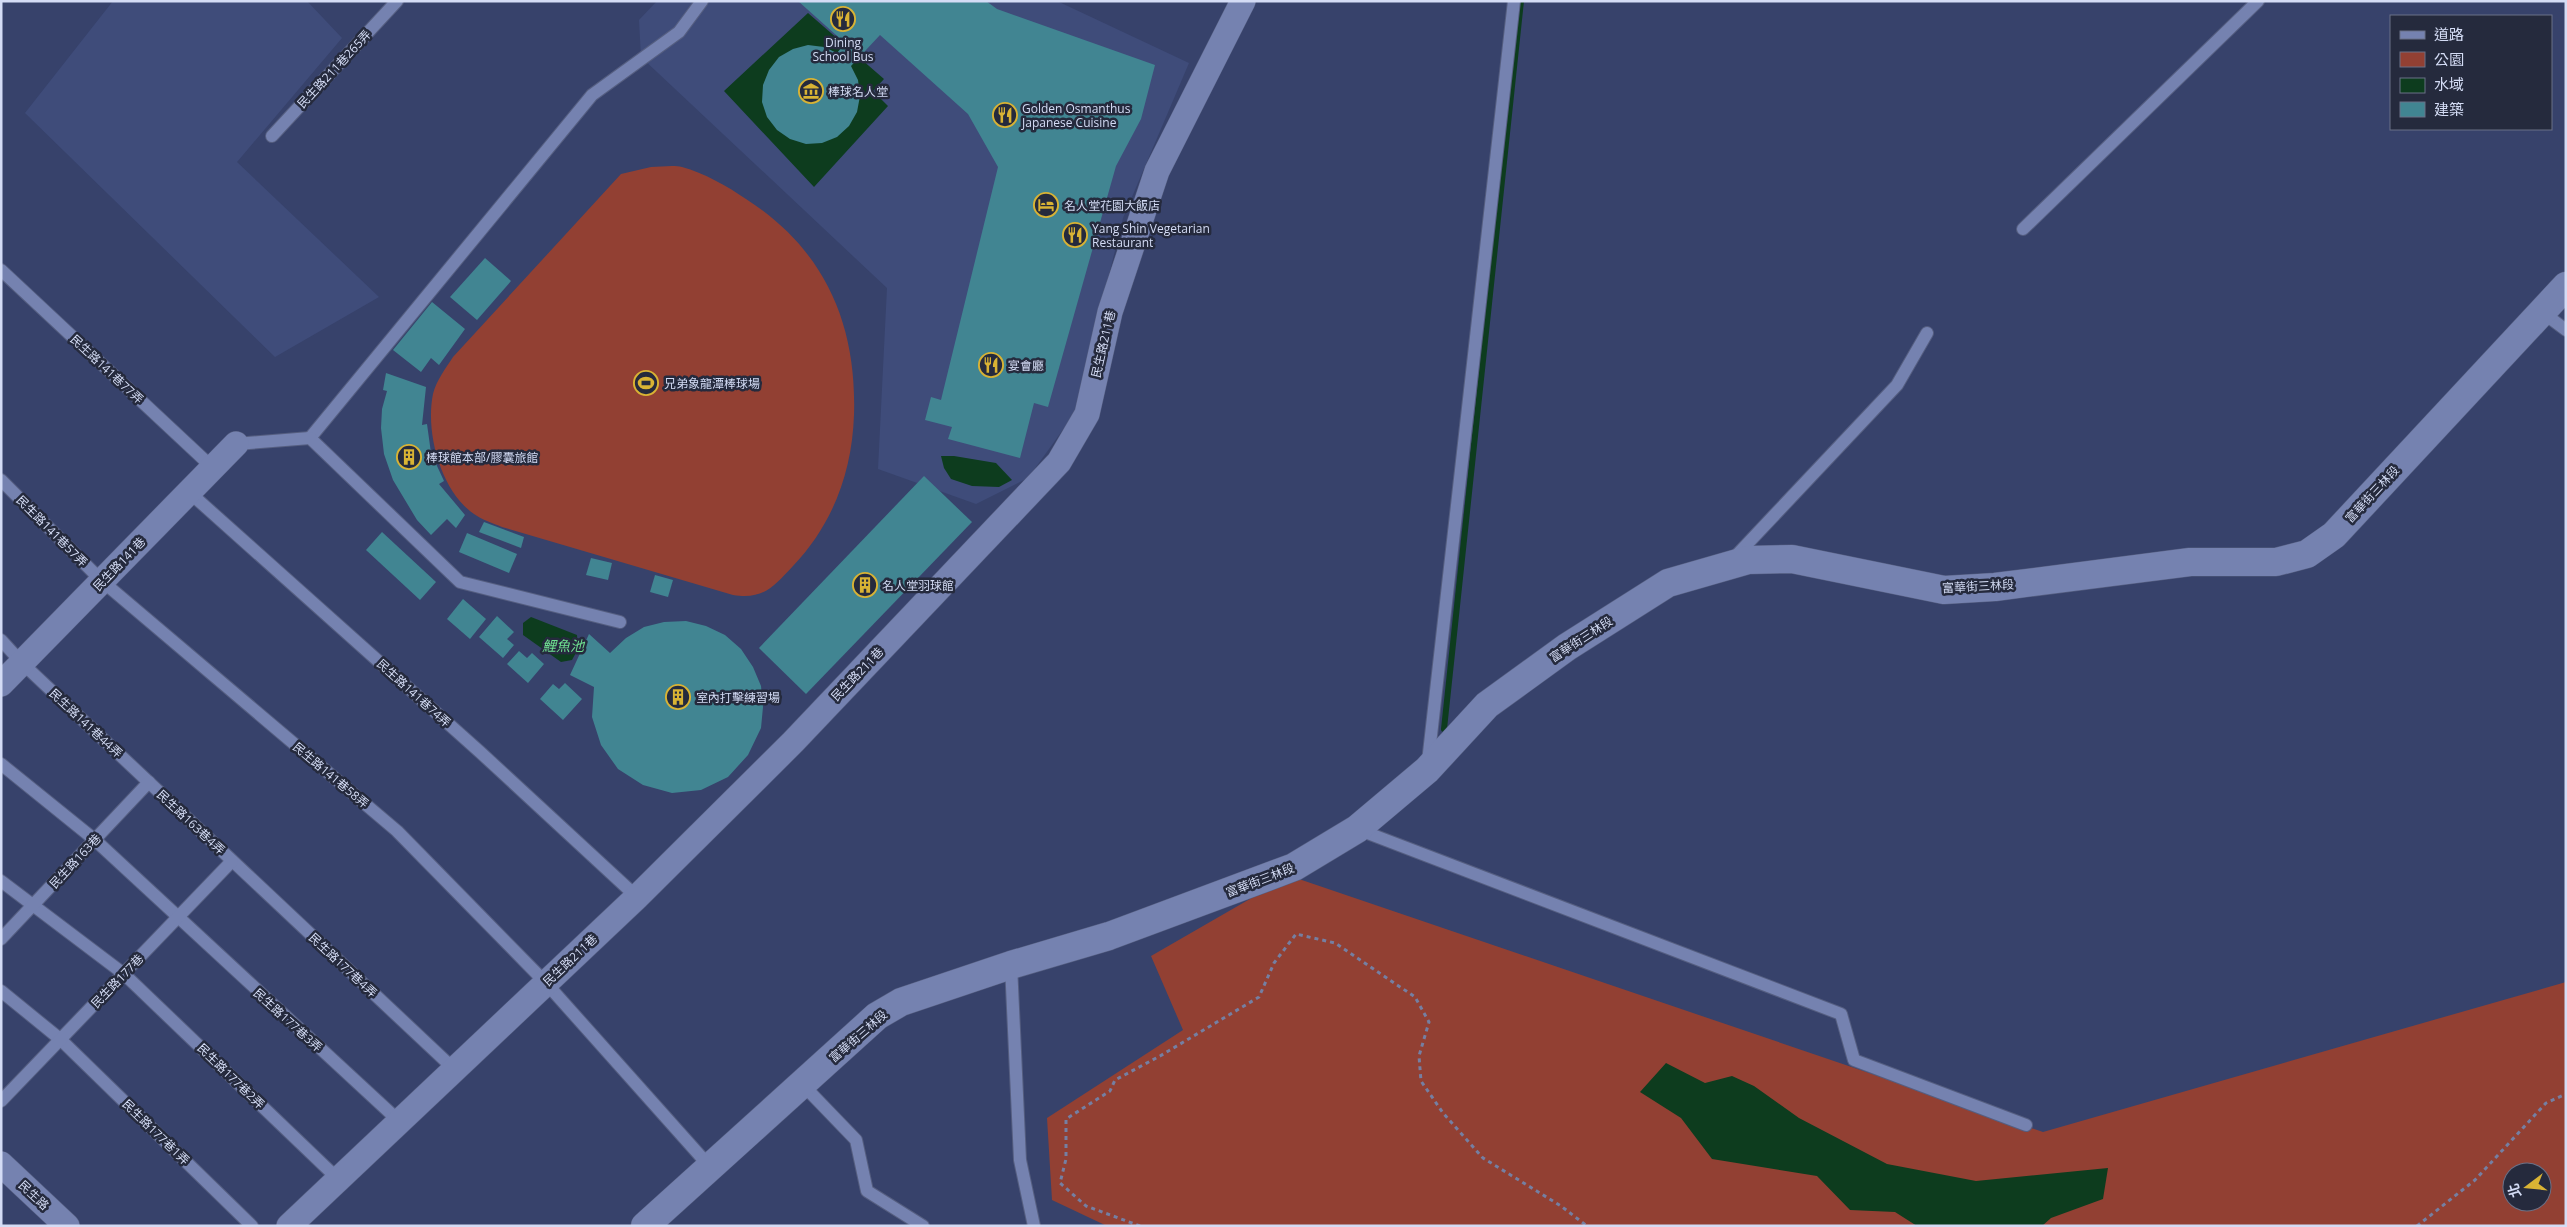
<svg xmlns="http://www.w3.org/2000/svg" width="2567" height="1227" viewBox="0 0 2567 1227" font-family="'Open Sans','Noto Sans TC',sans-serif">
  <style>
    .built { fill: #3f4c7a }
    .green { fill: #924033; fill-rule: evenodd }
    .water { fill: #0d3c1e }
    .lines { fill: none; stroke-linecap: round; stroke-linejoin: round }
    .stream { stroke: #0d3c1e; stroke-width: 6 }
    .building { fill: #418592 }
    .lane-casing { stroke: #555e80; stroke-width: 14 }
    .street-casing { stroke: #555e80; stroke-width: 26 }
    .secondary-casing { stroke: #555e80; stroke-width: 29 }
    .path { stroke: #757fa2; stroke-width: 3; stroke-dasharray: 4 4; stroke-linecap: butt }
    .lane { stroke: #7582b0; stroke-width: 12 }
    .street { stroke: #7582b0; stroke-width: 25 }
    .secondary { stroke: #7582b0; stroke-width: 28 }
    .labels { text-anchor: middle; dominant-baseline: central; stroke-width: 5; stroke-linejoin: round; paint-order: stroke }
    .poi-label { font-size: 12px; fill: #d4dcf5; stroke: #252a3d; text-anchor: start }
    .street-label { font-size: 12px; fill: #d4dcf5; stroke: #252a3d }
    .water-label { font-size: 14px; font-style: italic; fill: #6fe091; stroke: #252a3d }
  </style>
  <rect width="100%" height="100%" fill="#37426b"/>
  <g class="built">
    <path d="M 113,1 L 307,1 L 342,38 L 237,162 L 379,297 L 275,357 L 25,113 Z"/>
    <path d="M 657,1 L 1057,1 L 1189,63 L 1123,218 L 1075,413 L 1028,478 L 976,504 L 878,469 L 887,288 L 641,57 L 639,20 Z"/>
  </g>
  <g class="green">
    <path d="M 651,167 C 661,167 673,165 682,167 C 704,173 727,186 746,199 C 824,249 857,323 854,415 C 852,472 833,524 793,566 C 774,586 764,600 733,595 L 502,527 C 493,523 482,520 474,514 C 441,491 425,433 433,394 C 436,381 446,368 453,357 L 621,174 Z"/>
    <path d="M 1290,876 L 2043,1132 L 2566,982 L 2566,1226 L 1107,1226 L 1052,1200 L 1047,1118 L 1183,1030 L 1151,956 ZM 2512,1172 L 2542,1172 L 2542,1202 L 2512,1202 Z"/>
  </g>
  <g class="water">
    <path d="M 808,13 L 884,79 L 873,91 L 888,106 L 814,187 L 724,91 Z"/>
    <path d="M 941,456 L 954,456 L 996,463 L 1012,480 L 999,487 L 972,486 L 951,479 L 944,468 Z"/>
    <path d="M 531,617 L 577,635 L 578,649 L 572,660 L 561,662 L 523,635 L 523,623 Z"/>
    <path d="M 1666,1063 L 1705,1083 L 1732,1076 L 1754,1086 L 1799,1118 L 1887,1164 L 1976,1181 L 2108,1168 L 2103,1199 L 2051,1218 L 2042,1226 L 1917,1226 L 1895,1212 L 1850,1210 L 1817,1176 L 1712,1159 L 1681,1118 L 1640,1092 Z"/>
  </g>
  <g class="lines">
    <path class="stream" d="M 1444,729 L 1521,1"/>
  </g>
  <g class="building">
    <path d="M 798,1 L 986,1 L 997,9 L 1155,65 L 1141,119 L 1116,166 L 1048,407 L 1034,403 L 1020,458 L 948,439 L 952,427 L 925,420 L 931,397 L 941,400 L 998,167 L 968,114 L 880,35 L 851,66 L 858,80 L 860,96 L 857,112 L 849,126 L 837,137 L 822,143 L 806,144 L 790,139 L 777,130 L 767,117 L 762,102 L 763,85 L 769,70 L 779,57 L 793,49 L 808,45 L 824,47 L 837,53 L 845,43 Z"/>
    <path d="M 485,258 L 511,281 L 477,320 L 450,297 Z"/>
    <path d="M 432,302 L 465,329 L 439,365 L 431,358 L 421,372 L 393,350 Z"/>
    <path d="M 386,373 L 426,387 L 422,425 L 427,424 L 431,453 L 444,481 L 439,484 L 465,515 L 456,528 L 447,519 L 431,535 L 417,520 L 393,480 L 384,454 L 381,428 L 382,409 L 387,391 L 383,390 Z"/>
    <path d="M 924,476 L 972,522 L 806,694 L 759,648 Z"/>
    <path d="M 484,522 L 524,537 L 521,548 L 479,532 Z"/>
    <path d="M 382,532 L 436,582 L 420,600 L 366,550 Z"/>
    <path d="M 467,533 L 517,554 L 509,573 L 459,552 Z"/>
    <path d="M 591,558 L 612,563 L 608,580 L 586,575 Z"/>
    <path d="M 655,575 L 673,580 L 668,597 L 650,592 Z"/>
    <path d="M 463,599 L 486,619 L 470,639 L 447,619 Z"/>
    <path d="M 497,616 L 514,632 L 507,639 L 514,645 L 503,658 L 479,637 Z"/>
    <path d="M 686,621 L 706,626 L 725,635 L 741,649 L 753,667 L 761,686 L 763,707 L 761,728 L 748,755 L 728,777 L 701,790 L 672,793 L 643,785 L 618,769 L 601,745 L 592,717 L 594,687 L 570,675 L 589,634 L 610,653 L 626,638 L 644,627 L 664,622 Z"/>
    <path d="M 519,651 L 527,658 L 532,653 L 544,664 L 528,683 L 507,664 Z"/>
    <path d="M 565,683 L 582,699 L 563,720 L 540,699 L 553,684 L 559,689 Z"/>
  </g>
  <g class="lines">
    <defs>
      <g id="lane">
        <path d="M 272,136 L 397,1"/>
        <path d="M 2023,229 L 2258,1"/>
        <path d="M 1,270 L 213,468"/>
        <path d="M 2542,312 L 2566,330"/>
        <path d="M 310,438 L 592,95 L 679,32 L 702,1"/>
        <path d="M 236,444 L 310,438 L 460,582 L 620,622"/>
        <path d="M 1,480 L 102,581 L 397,831 L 546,983 L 711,1168"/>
        <path d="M 189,492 L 480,752 L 637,897"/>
        <path d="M 1733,559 L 1897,385 L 1927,333"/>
        <path d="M 1,640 L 22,663 L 454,1069"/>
        <path d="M 1428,762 L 1514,1"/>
        <path d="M 1,764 L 95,840 L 399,1121"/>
        <path d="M 1357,829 L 1841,1014 L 1854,1060 L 2026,1125"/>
        <path d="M 1,881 L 124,974 L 338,1179"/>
        <path d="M 1,939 L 149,782"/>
        <path d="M 1011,965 L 1020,1160 L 1034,1226"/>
        <path d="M 1,991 L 60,1039 L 252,1226"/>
        <path d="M 803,1085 L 856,1140 L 867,1191 L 923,1226"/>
        <path d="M 1,1101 L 232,861"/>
      </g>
      <g id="street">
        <path d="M 1,684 L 236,444"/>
        <path d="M 1,1164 L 67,1226"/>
        <path d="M 289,1226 L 637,897 L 793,742 L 1059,462 L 1087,414 L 1110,312 L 1157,171 L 1243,1"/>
      </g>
      <path id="secondary" d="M 645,1226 L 877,1016 L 901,1002 L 1011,965 L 1109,936 L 1294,867 L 1357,829 L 1427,770 L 1487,705 L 1567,647 L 1668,583 L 1748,560 L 1792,559 L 1944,590 L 1995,587 L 2190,562 L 2276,562 L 2307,554 L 2334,535 L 2566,286"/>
    </defs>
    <use href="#lane" class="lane-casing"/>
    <use href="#street" class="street-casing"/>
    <use href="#secondary" class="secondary-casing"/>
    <g class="path">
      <path d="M 1140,1226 L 1086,1206 L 1060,1183 L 1066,1159 L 1066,1119 L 1110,1091 L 1115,1080 L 1160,1056 L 1259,997 L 1274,963 L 1296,934 L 1335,943 L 1415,997 L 1429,1022 L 1419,1056 L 1421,1081 L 1443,1113 L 1483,1158 L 1561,1206 L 1587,1226"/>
      <path d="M 2417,1226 L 2475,1180 L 2546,1103 L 2566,1094"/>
    </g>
    <use href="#lane" class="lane"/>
    <use href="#street" class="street"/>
    <use href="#secondary" class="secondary"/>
  </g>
  <defs>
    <symbol id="restaurant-ring" viewBox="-11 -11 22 22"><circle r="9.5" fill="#252a3d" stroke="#d9b334" stroke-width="1.5"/><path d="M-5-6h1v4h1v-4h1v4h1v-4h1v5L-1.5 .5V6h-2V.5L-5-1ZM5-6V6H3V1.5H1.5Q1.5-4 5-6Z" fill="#d9b334"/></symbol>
    <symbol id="museum-ring" viewBox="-11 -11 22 22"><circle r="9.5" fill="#252a3d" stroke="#d9b334" stroke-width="1.5"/><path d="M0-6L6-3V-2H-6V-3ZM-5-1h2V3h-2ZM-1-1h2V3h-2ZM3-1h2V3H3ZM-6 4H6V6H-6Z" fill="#d9b334"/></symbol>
    <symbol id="hotel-ring" viewBox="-11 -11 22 22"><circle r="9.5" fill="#252a3d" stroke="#d9b334" stroke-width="1.5"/><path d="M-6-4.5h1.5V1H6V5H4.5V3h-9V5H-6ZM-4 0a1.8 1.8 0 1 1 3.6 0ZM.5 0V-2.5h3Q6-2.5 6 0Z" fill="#d9b334"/></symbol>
    <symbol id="stadium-ring" viewBox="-11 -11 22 22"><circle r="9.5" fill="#252a3d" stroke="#d9b334" stroke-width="1.5"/><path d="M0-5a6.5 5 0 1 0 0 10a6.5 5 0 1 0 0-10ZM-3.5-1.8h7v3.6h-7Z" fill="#d9b334"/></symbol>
    <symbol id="building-ring" viewBox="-11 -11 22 22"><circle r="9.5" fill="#252a3d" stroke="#d9b334" stroke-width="1.5"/><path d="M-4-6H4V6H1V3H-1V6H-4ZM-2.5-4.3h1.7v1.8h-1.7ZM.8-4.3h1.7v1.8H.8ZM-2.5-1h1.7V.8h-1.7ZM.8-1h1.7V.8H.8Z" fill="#d9b334"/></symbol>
  </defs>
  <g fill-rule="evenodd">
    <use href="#restaurant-ring" x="829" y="5" width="28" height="28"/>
    <use href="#museum-ring" x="797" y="77" width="28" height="28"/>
    <use href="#restaurant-ring" x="991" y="101" width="28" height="28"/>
    <use href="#hotel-ring" x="1032" y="191" width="28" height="28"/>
    <use href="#restaurant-ring" x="1061" y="221" width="28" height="28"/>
    <use href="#restaurant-ring" x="977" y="351" width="28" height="28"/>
    <use href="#stadium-ring" x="632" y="369" width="28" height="28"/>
    <use href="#building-ring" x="395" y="443" width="28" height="28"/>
    <use href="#building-ring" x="851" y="571" width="28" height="28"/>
    <use href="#building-ring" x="664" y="683" width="28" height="28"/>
  </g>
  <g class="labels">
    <g class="poi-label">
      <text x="843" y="42" text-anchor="middle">Dining<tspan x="843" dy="14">School Bus</tspan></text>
      <text x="828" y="91">棒球名人堂</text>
      <text x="1022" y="108">Golden Osmanthus<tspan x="1022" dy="14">Japanese Cuisine</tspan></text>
      <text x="1064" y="205">名人堂花園大飯店</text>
      <text x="1092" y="228">Yang Shin Vegetarian<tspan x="1092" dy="14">Restaurant</tspan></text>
      <text x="1008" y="365">宴會廳</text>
      <text x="664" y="383">兄弟象龍潭棒球場</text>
      <text x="426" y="457">棒球館本部/膠囊旅館</text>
      <text x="882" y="585">名人堂羽球館</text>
      <text x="696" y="697">室內打擊練習場</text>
    </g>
    <g class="street-label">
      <text transform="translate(334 69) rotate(-47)">民生路211巷265弄</text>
      <text transform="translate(1103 344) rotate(-77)">民生路211巷</text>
      <text transform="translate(107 369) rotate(43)">民生路141巷77弄</text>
      <text transform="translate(2372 494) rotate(-47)">富華街三林段</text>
      <text transform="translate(52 531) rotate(45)">民生路141巷57弄</text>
      <text transform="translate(119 564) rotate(-46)">民生路141巷</text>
      <text transform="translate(1978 586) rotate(-3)">富華街三林段</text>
      <text transform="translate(1581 639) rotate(-33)">富華街三林段</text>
      <text transform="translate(857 674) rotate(-46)">民生路211巷</text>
      <text transform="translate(414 693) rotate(42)">民生路141巷74弄</text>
      <text transform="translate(86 723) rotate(43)">民生路141巷44弄</text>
      <text transform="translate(331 775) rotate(40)">民生路141巷58弄</text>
      <text transform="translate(191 822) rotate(43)">民生路163巷4弄</text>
      <text transform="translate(75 861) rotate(-47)">民生路163巷</text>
      <text transform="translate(1260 880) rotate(-21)">富華街三林段</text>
      <text transform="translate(570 960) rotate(-43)">民生路211巷</text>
      <text transform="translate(343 965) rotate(43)">民生路177巷4弄</text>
      <text transform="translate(117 981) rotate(-46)">民生路177巷</text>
      <text transform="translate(288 1020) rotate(42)">民生路177巷3弄</text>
      <text transform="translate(858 1036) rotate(-41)">富華街三林段</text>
      <text transform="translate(231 1076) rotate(44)">民生路177巷2弄</text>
      <text transform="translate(156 1132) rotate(44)">民生路177巷1弄</text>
      <text transform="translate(34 1195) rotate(43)">民生路</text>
    </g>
    <g class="water-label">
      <text x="563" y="645">鯉魚池</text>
    </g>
  </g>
  <rect width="2567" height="1227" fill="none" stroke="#d4dcf5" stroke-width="5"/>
  <rect x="2390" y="15" width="162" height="115" fill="#252a3d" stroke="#6b7187"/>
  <rect x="2400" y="31" width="25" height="8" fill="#7582b0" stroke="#6b7187"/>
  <text x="2434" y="40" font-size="15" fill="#d4dcf5">道路</text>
  <rect x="2400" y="52" width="25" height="15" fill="#924033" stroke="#6b7187"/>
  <text x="2434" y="65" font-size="15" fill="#d4dcf5">公園</text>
  <rect x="2400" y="78" width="25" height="15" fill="#0d3c1e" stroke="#6b7187"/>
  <text x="2434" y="90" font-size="15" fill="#d4dcf5">水域</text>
  <rect x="2400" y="102" width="25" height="15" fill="#418592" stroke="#6b7187"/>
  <text x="2434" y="115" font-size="15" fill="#d4dcf5">建築</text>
  <g transform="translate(2527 1187) rotate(254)"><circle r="24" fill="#252a3d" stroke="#6b7187"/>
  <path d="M0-4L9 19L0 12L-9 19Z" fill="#d9b334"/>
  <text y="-8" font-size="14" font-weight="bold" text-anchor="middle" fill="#d4dcf5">北</text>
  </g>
</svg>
